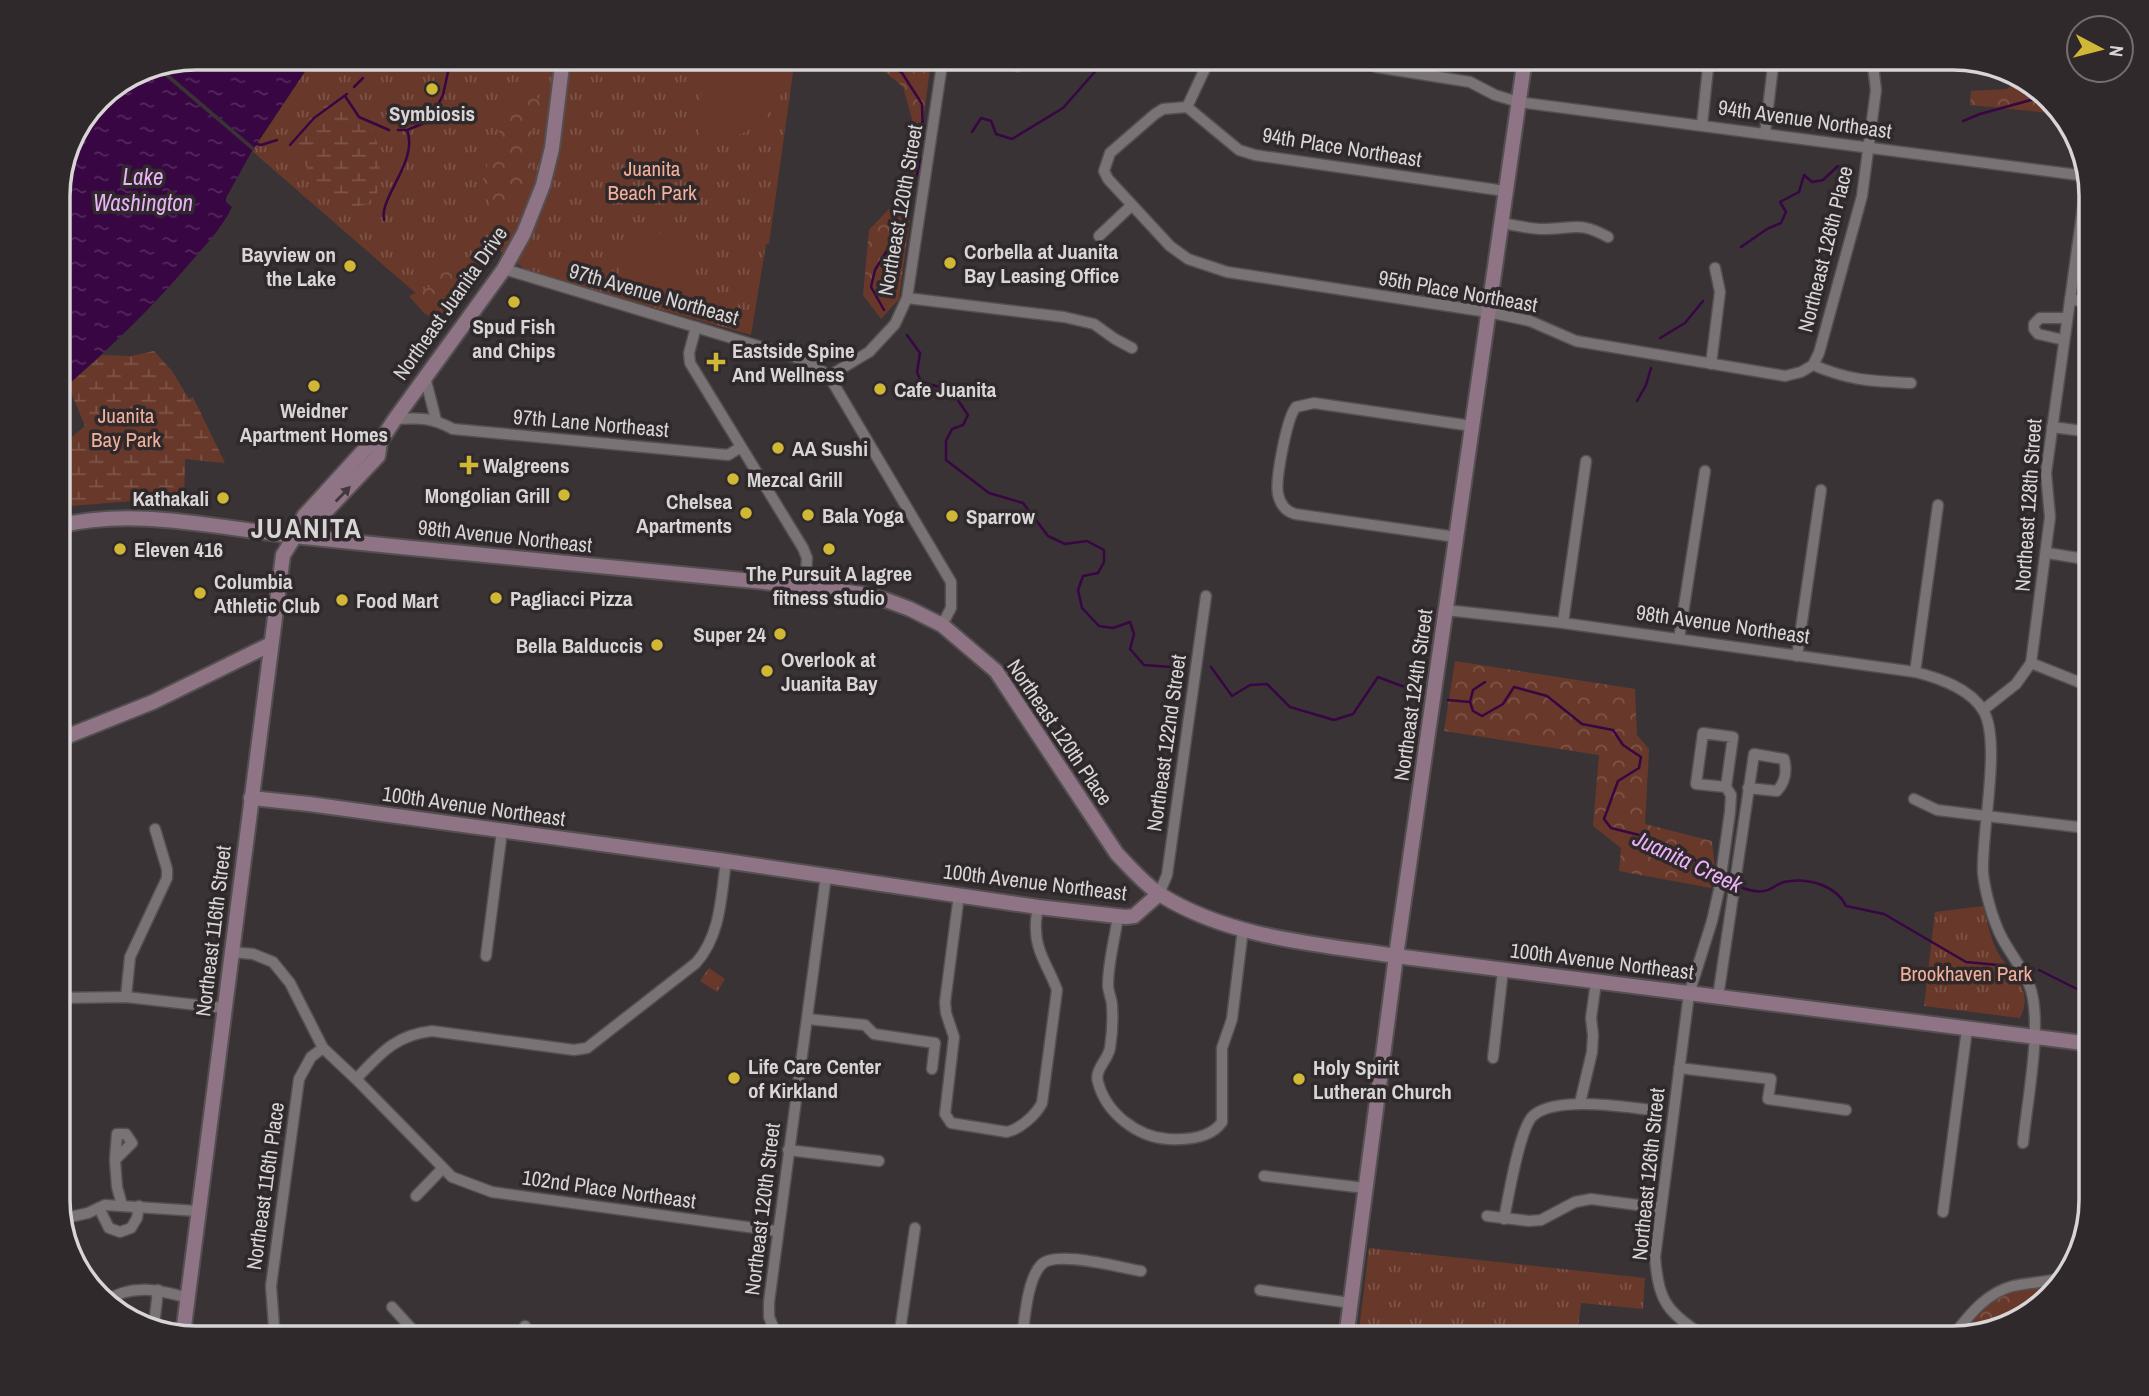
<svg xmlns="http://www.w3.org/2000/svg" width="2149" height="1396" viewBox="0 0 2149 1396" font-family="'Archivo Narrow',sans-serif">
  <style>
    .grass { fill: url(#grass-tufts) }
    .forest { fill: url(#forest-crowns) }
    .wetland { fill: url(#wetland-marsh) }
    .pitch { fill: #68392a }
    .water { fill: url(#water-ripples) }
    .pier { fill: #393335 }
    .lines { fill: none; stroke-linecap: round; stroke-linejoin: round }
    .stream { stroke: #380643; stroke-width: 2.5 }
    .street-casing { stroke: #544f51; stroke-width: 13 }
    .secondary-casing { stroke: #544f51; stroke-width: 18 }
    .street { stroke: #797375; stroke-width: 10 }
    .secondary { stroke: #8f7485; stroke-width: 14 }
    .oneway { fill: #42383d }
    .poi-dot { fill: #d1b736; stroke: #2f292b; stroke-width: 2.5 }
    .labels { text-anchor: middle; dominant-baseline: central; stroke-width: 7; stroke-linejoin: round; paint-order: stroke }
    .poi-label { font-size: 21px; font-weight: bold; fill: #d8d5d6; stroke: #2f292b; text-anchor: start }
    .street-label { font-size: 21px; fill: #d8d5d6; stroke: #2f292b }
    .park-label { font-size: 21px; fill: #f2af9a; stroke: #2f292b }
    .water-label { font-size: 23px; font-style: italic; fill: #eab2f8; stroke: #2f292b }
    .district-label { font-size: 28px; font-weight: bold; letter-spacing: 2px; fill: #d8d5d6; stroke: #2f292b }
    .rim { fill: none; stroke: #d8d5d6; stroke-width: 3.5 }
  </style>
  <defs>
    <pattern id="grass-tufts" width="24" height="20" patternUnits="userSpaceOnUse" patternTransform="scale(1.75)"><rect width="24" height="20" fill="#68392a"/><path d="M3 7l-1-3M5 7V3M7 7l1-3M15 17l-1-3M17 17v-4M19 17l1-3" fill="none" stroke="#7d5548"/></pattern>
    <pattern id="forest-crowns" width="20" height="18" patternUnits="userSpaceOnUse" patternTransform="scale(1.75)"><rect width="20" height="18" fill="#68392a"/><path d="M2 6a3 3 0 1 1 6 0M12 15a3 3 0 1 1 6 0" fill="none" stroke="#7d5548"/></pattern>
    <pattern id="wetland-marsh" width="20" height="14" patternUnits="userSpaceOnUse" patternTransform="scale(1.75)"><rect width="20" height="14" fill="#68392a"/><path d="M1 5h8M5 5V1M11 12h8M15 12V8" fill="none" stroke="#7d5548"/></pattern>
    <pattern id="water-ripples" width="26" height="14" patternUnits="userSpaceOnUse" patternTransform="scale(1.75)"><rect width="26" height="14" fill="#380643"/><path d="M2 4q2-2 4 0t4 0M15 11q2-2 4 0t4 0" fill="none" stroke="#54295d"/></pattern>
  </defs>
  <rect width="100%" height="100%" fill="#393335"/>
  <g class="grass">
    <path d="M 314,58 L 795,58 L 769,244 L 766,244 L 751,335 L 529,272 L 493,246 L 442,316 L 252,151 Z"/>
    <path d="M 1983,906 C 1987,920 1990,936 1996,949 C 2008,974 2036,986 2020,1018 L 1924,1006 L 1935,912 Z"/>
    <path d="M 709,968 L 725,979 L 717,992 L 700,981 Z"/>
    <path d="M 1369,1248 L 1645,1278 L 1643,1309 L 1581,1303 L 1577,1338 L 1358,1338 Z"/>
  </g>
  <g class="forest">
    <path d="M 827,58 L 902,58 L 930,69 L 899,299 L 881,319 L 863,295 L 869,230 L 904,193 L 914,126 L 903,87 L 878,66 Z"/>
    <path d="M 2019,77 L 2030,81 L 2061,114 L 1970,105 L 1971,91 L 2007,89 Z"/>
    <path d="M 526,92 L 536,93 L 542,110 L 526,144 L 533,169 L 518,195 L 496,215 L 484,189 L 483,178 L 508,106 Z"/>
    <path d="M 446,262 L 458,266 L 470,291 L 445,323 L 425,314 L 409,296 L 438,283 Z"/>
    <path d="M 1455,661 L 1635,689 L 1637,735 L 1649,749 L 1645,824 L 1712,841 L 1715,870 L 1711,888 L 1619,871 L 1621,848 L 1593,826 L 1599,755 L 1444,731 Z"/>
    <path d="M 2068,1277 L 2022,1320 L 1954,1338 L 1995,1293 Z"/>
  </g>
  <g class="wetland">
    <path d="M 339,98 L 372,131 L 376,140 L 381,157 L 377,194 L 366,204 L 347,210 L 326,197 L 324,190 L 316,188 C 305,169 308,157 287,148 L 287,144 L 317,111 Z"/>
    <path d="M 154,351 L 172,371 L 189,399 L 193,397 L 225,463 L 185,459 L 184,507 L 133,501 L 58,507 L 58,454 L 62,456 L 62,445 L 85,426 L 68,385 L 102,355 L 131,356 Z"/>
  </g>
  <g class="pitch">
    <path d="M 704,58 L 748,58 L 791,66 C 779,114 750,145 698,139 Z"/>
    <path d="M 631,230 L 698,238 L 690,312 L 685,316 L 615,293 L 625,233 Z"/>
    <path d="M 1529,1303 L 1558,1315 L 1550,1334 L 1521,1323 Z"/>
  </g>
  <path class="water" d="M 196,58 L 314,58 L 252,151 L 226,198 L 226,202 L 232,207 C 222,228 205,246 190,263 C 149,311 105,353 58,393 L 58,187 L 68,142 L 98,98 L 143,68 Z"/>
  <path class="pier" d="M 158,65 L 255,148 L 253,151 L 153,66 Z"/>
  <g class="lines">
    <g class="stream">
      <path d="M 884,61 L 902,73 L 922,104 L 923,139"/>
      <path d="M 354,87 L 363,78"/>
      <path d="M 345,96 L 359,117 L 389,130"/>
      <path d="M 434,113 L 443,95 L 448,72"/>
      <path d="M 1963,121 L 1980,114 L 2038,98 L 2042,94"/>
      <path d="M 398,130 L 407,130 L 427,122"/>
      <path d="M 972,132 L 981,118 L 991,121 L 996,134 L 1012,139 L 1063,108 L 1107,58"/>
      <path d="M 257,144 L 261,145 L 277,140"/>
      <path d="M 290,145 L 314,118 L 347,94"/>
      <path d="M 384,220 C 379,197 419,161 407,130"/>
      <path d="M 1741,247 L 1767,229 L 1781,223 L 1786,212 L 1780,202 L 1799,192 L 1804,175 L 1812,182 L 1823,180 L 1838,166"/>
      <path d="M 884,310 L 871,287 L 875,270 L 903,224 L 921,159"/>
      <path d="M 907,335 L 920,353 L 917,372 L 921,382 L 951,390 L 968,415 L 963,425 L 952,429 L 946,441 L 946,460 L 989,493 L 1023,503 L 1048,536 L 1065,544 L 1087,541 L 1104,550 L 1104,562 L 1098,573 L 1083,576 L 1078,590 L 1082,608 L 1099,626 L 1113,628 L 1130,622 L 1134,634 L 1130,649 L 1144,665 L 1171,667 L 1187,663"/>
      <path d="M 1660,338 L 1685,323 L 1703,301"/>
      <path d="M 1637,401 L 1646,385 L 1651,368"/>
      <path d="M 1211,667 L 1232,696 L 1250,685 L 1267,684 L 1290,707 L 1334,720 L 1353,714 L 1378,677 L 1418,692"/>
      <path d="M 1448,700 L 1470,702 L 1473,711 L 1482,716 L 1503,704 L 1514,687 L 1547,696 L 1582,724 L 1613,730 L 1623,745 L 1641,757 L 1639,768 L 1618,781 L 1604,819 L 1611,828 L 1639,835 L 1670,857 L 1692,857 L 1710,876 L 1718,879"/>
      <path d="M 1470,702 L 1473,690 L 1485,682"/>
      <path d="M 1737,886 C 1745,889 1756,893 1764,891 C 1771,890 1777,884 1784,882 C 1807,877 1836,885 1846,906 L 1884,914 L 1966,962 L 1998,965 L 2015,981"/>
      <path d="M 2039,970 L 2091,996"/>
      <path d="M 2006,1324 L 2041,1302"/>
    </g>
    <defs>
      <g id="street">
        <path d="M 1210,58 L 1187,107 L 1163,109 L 1155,114 L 1110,153 L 1104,171 L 1108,179 L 1170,246 L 1188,259 L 1227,272 L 1488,312 L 1530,321 L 1576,341 L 1785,376 L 1801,372 L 1813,365 C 1851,381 1871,381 1911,383"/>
        <path d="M 1366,58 L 1376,67 L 1470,82 L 1495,95 L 1518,102 L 2086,176"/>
        <path d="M 1017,66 L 1031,58"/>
        <path d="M 1187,107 L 1239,150 L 1255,155 L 1505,191"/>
        <path d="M 1702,125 L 1709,58"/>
        <path d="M 1765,133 L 1774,58"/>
        <path d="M 1501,223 C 1516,225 1533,230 1547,229 C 1576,228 1581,222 1608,237"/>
        <path d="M 1099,236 L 1131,206"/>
        <path d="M 504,269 L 788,355 L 807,361 L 829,376 L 951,582 L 951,608 L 942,625"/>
        <path d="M 907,298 L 1064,317 L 1094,324 L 1115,339 L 1132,348"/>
        <path d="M 2070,299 L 2091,303"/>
        <path d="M 696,327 L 689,353 L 690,363 L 803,548 L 807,558 L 805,586"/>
        <path d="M 2064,340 L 2038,334 L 2034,329 L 2034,324 L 2040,318 L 2067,318"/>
        <path d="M 1711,364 L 1720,292 L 1715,268"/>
        <path d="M 1813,365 L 1819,353 L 1862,196 L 1876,90 L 1872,58"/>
        <path d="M 829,376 L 869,352 L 895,324 L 907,298 L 943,58"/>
        <path d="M 425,377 L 436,420"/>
        <path d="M 395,419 C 419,418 431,417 453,429 L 728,455 L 741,447"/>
        <path d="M 2052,427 L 2091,432"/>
        <path d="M 1456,537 L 1295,514 C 1285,511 1280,504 1278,494 C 1275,480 1287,417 1296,407 L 1314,403 L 1472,426"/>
        <path d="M 2047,553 L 2091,560"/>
        <path d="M 1446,610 L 1563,623 L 1915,672 C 1939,678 1969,688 1983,710 C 2002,741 1981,833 1983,873 C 1985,892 1992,917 2000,934 C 2009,953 2025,970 2031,990 C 2042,1027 2027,1102 2023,1143"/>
        <path d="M 1563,623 L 1586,461"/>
        <path d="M 1679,639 L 1705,471"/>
        <path d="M 1797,656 L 1821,490"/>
        <path d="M 2031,663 L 2091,687"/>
        <path d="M 1915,672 L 1938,505"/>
        <path d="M 1983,710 L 2016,684 L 2031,663 L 2050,517 L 2046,473 L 2087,178"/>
        <path d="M 1914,799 L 1937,810 L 2086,828"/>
        <path d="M 1159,894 L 1167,875 L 1206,596"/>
        <path d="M 959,895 L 945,1002 L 946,1013 L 954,1037 L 945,1114 L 951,1123 L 1007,1132 C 1020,1129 1036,1115 1042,1103 L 1057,990 C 1050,970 1036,952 1036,930 C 1035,922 1037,914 1038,907"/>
        <path d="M 1118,916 C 1115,938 1108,963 1108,985 C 1108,992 1112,999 1112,1006 C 1113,1019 1112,1035 1110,1048 C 1108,1060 1094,1070 1098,1082 C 1106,1113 1137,1137 1168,1139 C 1186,1140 1211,1138 1222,1122 L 1222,1048 L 1232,1019 L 1243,929"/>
        <path d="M 231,952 L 253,954 L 273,962 L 290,983 L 323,1048 L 356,1079 L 452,1177 L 492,1192 L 777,1231"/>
        <path d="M 486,956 L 502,831"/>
        <path d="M 126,997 L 130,957 L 167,878 L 167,869 L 155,829"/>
        <path d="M 1718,997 L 1754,754 L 1784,759 C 1787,771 1786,781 1777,791 L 1748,788"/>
        <path d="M 58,998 L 126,997 L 224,1008"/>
        <path d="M 808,1019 L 865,1025 L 874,1034 L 935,1043 L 932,1069"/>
        <path d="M 1493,1058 L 1503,970"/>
        <path d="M 1679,1068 L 1771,1079 L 1768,1099 L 1846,1110"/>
        <path d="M 356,1079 C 380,1054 395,1035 432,1031 L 574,1050 L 587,1048 L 696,963 C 721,935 721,896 726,861"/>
        <path d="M 1580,1103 L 1592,1052 L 1593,1035 L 1591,1018 L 1596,982"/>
        <path d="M 788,1150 L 879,1161"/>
        <path d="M 115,1160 L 117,1134 L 126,1134 L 132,1143 L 115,1160 L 117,1187 L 122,1205"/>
        <path d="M 1264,1176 L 1365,1188"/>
        <path d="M 416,1196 L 442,1169"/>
        <path d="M 99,1208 L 109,1228 L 120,1232 L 131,1228 L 137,1218 L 139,1206"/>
        <path d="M 1943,1212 L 1967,1029"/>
        <path d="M 1487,1216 L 1529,1221 L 1541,1220 L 1575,1202 L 1591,1199 L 1661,1208"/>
        <path d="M 61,1219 L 88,1213 L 105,1205 L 198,1211"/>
        <path d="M 1504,1219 C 1508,1199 1520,1125 1534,1115 C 1558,1096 1623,1107 1652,1110"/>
        <path d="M 1260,1290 L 1350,1303"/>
        <path d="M 106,1301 C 132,1283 160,1290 188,1298"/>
        <path d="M 392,1307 L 420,1338"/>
        <path d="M 154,1326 L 158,1290"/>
        <path d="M 272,1338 L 274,1326 L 271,1286 L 299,1079 L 311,1057 L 323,1048"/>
        <path d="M 524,1338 L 525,1326"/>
        <path d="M 778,1338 L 769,1317 L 769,1302 L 826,876"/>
        <path d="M 899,1338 L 915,1228"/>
        <path d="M 1022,1338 C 1025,1318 1027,1280 1041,1265 C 1054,1249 1121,1268 1141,1271"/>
        <path d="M 1706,1338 C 1668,1311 1659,1305 1655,1257 L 1689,994 L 1712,921 L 1719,890 L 1730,812 L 1731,795 L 1726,787 L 1733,737 L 1703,733 L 1696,784 L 1726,787"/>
        <path d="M 1951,1338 C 1968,1317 1985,1293 2013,1286 C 2031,1282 2050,1282 2068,1277"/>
      </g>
      <g id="secondary">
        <path d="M 58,526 C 136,507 216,528 294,536 C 464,554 634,569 805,586 L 862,594 L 886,600 L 910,609 L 942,625 L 996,671 L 1117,854 C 1131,868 1144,884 1161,895 C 1230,938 1317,944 1396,956 L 2091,1044"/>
        <path d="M 296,536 L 312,526 L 378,456 L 380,442 L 395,419 L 504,269 L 524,233 L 543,185 L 552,148 L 563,58"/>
        <path d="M 58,740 L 153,702 L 271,644"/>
        <path d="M 251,798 L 309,804 L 726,861 L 1038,907 L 1126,917 L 1134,916 L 1159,894"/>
        <path d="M 183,1334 L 283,555 L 295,536 L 304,516 L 367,447 L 380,442"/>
        <path d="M 1346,1338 L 1396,956 L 1525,58"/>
      </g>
    </defs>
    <use href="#street" class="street-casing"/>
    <use href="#secondary" class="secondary-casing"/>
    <use href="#street" class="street"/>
    <use href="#secondary" class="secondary"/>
  </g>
  <defs><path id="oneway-solid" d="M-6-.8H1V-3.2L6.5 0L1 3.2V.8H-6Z" transform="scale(1.75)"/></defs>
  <use class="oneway" href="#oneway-solid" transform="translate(343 494) rotate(-46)"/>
  <g class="poi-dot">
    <circle cx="432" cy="89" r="7"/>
    <circle cx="950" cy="263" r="7"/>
    <circle cx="350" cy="266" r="7"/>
    <circle cx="514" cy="302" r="7"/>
    <path d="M712.5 351.5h7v7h7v7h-7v7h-7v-7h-7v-7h7z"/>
    <circle cx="314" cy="386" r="7"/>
    <circle cx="880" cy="389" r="7"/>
    <circle cx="778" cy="448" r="7"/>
    <path d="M465.5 454.5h7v7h7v7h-7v7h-7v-7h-7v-7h7z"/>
    <circle cx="733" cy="479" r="7"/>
    <circle cx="564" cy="495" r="7"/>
    <circle cx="223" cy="498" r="7"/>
    <circle cx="746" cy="513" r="7"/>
    <circle cx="808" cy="515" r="7"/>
    <circle cx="952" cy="516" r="7"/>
    <circle cx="120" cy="549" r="7"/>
    <circle cx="829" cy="549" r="7"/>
    <circle cx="200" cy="593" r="7"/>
    <circle cx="496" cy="598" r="7"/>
    <circle cx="342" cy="600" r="7"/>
    <circle cx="780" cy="634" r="7"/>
    <circle cx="657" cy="645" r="7"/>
    <circle cx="767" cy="671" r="7"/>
    <circle cx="734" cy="1078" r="7"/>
    <circle cx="1299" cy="1079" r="7"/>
  </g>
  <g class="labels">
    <g class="poi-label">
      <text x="432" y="113" text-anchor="middle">Symbiosis</text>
      <text x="964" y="251">Corbella at Juanita<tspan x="964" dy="24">Bay Leasing Office</tspan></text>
      <text x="336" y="254" text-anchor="end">Bayview on<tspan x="336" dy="24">the Lake</tspan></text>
      <text x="514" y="326" text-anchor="middle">Spud Fish<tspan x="514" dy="24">and Chips</tspan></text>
      <text x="732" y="350">Eastside Spine<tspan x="732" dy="24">And Wellness</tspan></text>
      <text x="894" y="389">Cafe Juanita</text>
      <text x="314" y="410" text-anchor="middle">Weidner<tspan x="314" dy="24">Apartment Homes</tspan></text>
      <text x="792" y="448">AA Sushi</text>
      <text x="483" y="465">Walgreens</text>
      <text x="747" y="479">Mezcal Grill</text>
      <text x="550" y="495" text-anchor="end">Mongolian Grill</text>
      <text x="209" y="498" text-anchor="end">Kathakali</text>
      <text x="732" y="501" text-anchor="end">Chelsea<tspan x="732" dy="24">Apartments</tspan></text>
      <text x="822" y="515">Bala Yoga</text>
      <text x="966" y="516">Sparrow</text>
      <text x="134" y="549">Eleven 416</text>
      <text x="829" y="573" text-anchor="middle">The Pursuit A lagree<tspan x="829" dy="24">fitness studio</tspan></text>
      <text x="214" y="581">Columbia<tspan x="214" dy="24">Athletic Club</tspan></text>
      <text x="510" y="598">Pagliacci Pizza</text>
      <text x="356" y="600">Food Mart</text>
      <text x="766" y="634" text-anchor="end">Super 24</text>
      <text x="643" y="645" text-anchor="end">Bella Balduccis</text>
      <text x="781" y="659">Overlook at<tspan x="781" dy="24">Juanita Bay</tspan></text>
      <text x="748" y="1066">Life Care Center<tspan x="748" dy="24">of Kirkland</tspan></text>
      <text x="1313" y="1067">Holy Spirit<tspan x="1313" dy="24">Lutheran Church</tspan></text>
    </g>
    <g class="street-label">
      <text transform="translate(1805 119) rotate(8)">94th Avenue Northeast</text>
      <text transform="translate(1342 147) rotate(9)">94th Place Northeast</text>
      <text transform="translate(900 210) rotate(-80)">Northeast 120th Street</text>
      <text transform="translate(1825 249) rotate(-76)">Northeast 126th Place</text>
      <text transform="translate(1458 291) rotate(10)">95th Place Northeast</text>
      <text transform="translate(654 294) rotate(16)">97th Avenue Northeast</text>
      <text transform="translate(450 303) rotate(-55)">Northeast Juanita Drive</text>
      <text transform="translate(591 423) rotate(5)">97th Lane Northeast</text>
      <text transform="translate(2028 505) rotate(-86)">Northeast 128th Street</text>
      <text transform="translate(505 536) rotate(6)">98th Avenue Northeast</text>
      <text transform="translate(1723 624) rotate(8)">98th Avenue Northeast</text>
      <text transform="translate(1413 695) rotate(-82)">Northeast 124th Street</text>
      <text transform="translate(1060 732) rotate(56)">Northeast 120th Place</text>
      <text transform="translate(1166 743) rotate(-82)">Northeast 122nd Street</text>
      <text transform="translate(474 806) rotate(8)">100th Avenue Northeast</text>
      <text transform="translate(1035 882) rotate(7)">100th Avenue Northeast</text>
      <text transform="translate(213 931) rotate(-83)">Northeast 116th Street</text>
      <text transform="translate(1602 961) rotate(7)">100th Avenue Northeast</text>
      <text transform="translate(1648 1174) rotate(-84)">Northeast 126th Street</text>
      <text transform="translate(265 1186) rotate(-82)">Northeast 116th Place</text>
      <text transform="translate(609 1189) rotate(8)">102nd Place Northeast</text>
      <text transform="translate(762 1209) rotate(-83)">Northeast 120th Street</text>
    </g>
    <g class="park-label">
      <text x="652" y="168">Juanita<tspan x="652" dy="24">Beach Park</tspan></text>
      <text x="126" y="415">Juanita<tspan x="126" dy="24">Bay Park</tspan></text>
      <text x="1966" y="973">Brookhaven Park</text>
    </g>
    <g class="water-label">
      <text x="143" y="176">Lake<tspan x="143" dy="26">Washington</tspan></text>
      <text transform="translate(1688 861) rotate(25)">Juanita Creek</text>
    </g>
    <g class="district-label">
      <text x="307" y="528">JUANITA</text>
    </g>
  </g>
  <path d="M0 0H2149V1396H0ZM196 70H1953A126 126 0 0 1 2079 196V1200A126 126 0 0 1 1953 1326H196A126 126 0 0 1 70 1200V196A126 126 0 0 1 196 70Z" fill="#2f292b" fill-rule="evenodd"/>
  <path class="rim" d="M196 70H1953A126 126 0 0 1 2079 196V1200A126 126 0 0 1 1953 1326H196A126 126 0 0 1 70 1200V196A126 126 0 0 1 196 70Z"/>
  <g transform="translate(2100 49) rotate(97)"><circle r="33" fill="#2f292b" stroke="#736e6f" stroke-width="2"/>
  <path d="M0-5L12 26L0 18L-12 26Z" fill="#d1b736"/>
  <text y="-10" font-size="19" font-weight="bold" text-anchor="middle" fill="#d8d5d6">N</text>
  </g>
</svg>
